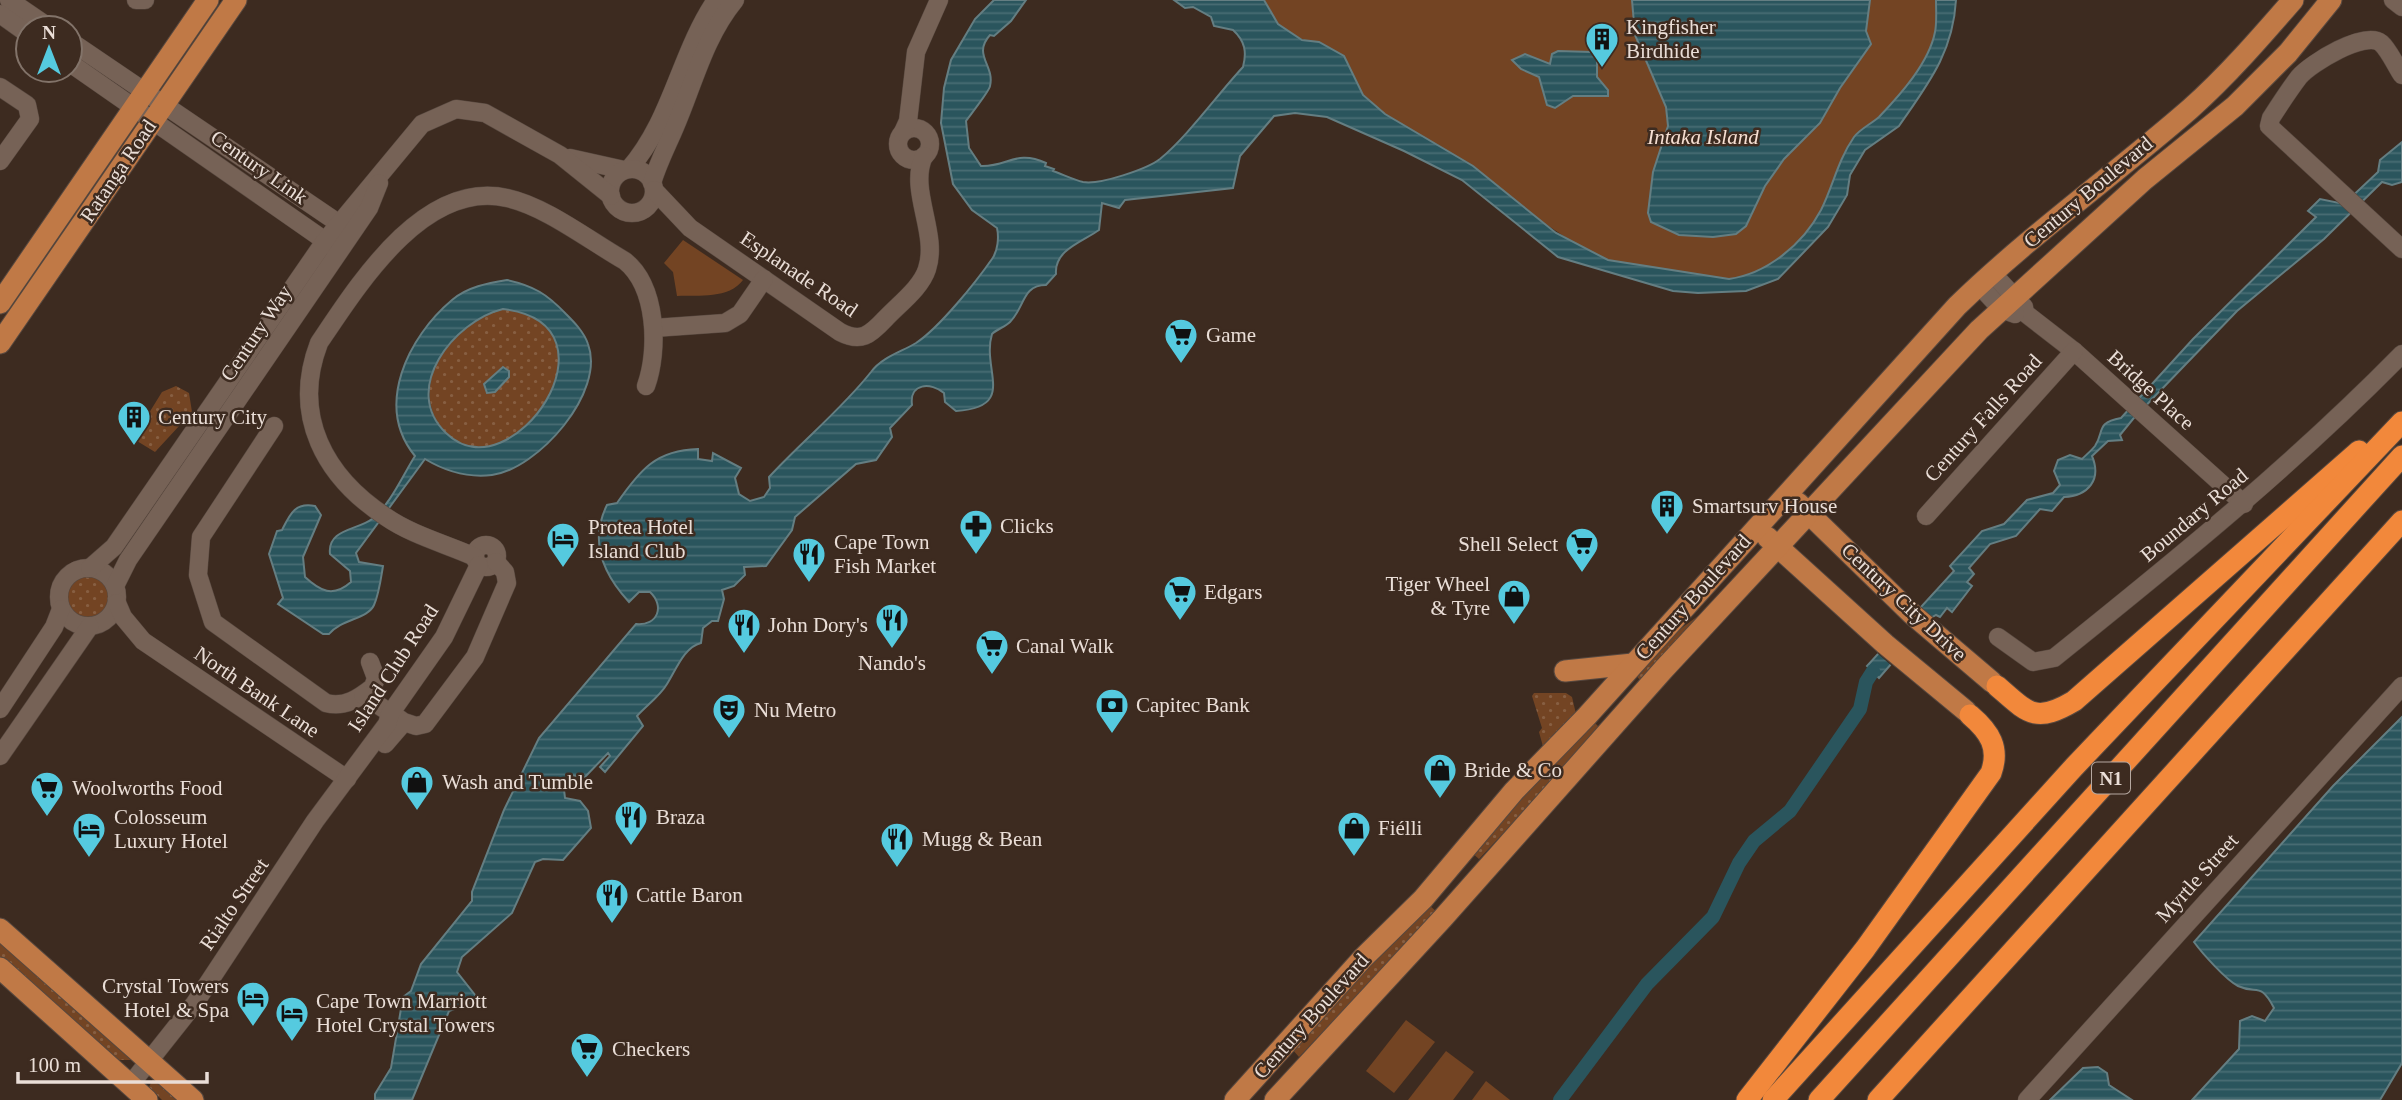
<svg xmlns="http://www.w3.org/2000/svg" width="2402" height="1100" viewBox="0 0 2402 1100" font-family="'Times New Roman',serif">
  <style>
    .grass { fill: url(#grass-dots) }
    .green { fill: #734423 }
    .water { fill: url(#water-rules); stroke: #647e82; stroke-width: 2; fill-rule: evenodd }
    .pier { fill: #3d2b20 }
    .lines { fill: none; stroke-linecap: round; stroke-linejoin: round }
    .canal { stroke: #2a555d; stroke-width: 14 }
    .minor-casing { stroke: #57483f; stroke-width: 19 }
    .major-casing { stroke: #57483f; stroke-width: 23 }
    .highway-casing { stroke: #57483f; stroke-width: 23 }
    .minor { stroke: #766256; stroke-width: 18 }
    .major { stroke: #c07946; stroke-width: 21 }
    .highway { stroke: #f2883b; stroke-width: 21 }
    .labels { text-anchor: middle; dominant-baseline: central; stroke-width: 5; stroke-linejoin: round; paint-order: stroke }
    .shield { fill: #3d2b20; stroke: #b6a8a0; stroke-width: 2 }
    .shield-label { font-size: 19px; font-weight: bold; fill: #eaded7 }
    .poi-label { font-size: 21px; fill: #eaded7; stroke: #3d2b20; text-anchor: start }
    .park-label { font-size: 21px; font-style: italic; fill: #f6dfd2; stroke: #3d2b20 }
    .street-label { font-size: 21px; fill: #eaded7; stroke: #3d2b20 }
  </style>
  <defs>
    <pattern id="grass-dots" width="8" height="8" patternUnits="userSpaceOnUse" patternTransform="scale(1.75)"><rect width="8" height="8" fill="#734423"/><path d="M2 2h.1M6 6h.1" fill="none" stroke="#875f42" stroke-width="1.8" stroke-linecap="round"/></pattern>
    <pattern id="water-rules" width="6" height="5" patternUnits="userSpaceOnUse" patternTransform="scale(1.75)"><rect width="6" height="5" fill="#2a555d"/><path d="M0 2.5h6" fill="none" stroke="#496d74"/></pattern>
  </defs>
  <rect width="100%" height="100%" fill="#3d2b20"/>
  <g class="grass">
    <path d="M 503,309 C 629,324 511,497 446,433 C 409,397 441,333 482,314 C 488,311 496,310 503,309 Z"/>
    <path d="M 176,386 L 189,393 L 192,412 L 155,452 L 137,441 L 140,437 L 136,434 L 162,392 Z"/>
    <path d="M 1752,558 L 1755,562 L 1640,680 L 1633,672 L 1653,649 L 1702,613 Z"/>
    <circle cx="88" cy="597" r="22"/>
    <path d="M 1534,693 L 1566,693 L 1572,697 L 1576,714 L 1544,750 L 1539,732 L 1542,728 L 1532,696 Z"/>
    <path d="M 1594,722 L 1601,729 L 1479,859 L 1471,852 C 1510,806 1554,767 1594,722 Z"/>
    <path d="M 1430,906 L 1437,912 L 1299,1057 L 1292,1049 L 1370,962 L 1399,938 Z"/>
    <path d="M 0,935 L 133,1060 L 113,1060 L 0,961 Z"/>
    <path d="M 154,1077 L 179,1100 L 162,1100 L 149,1087 Z"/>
  </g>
  <g class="green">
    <path d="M 1264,0 L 1936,0 C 1936,10 1937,22 1935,32 C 1929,63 1900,95 1879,117 C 1871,124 1860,129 1854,137 C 1838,160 1833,186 1821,210 C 1803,245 1767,274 1729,279 L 1608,260 L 1580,247 L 1516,204 L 1473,166 L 1385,114 L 1363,95 L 1349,72 L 1349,64 C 1326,40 1298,45 1278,24 C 1272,18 1268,7 1264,0 Z"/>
    <path d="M 683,240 L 743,280 C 729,299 699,295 677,296 L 673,272 L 664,263 Z"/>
    <path d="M 1406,1020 L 1435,1042 L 1394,1093 L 1366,1071 Z"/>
    <path d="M 1446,1051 L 1474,1072 L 1453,1100 L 1408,1100 Z"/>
    <path d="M 1486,1081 L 1510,1100 L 1472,1100 Z"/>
  </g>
  <g class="water">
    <path d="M 994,0 L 1026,0 L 1011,21 L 994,36 L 990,35 C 972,55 995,65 990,86 C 990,90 971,114 966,121 L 969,148 L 981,166 C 1008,167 1016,149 1046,163 L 1045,166 L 1054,169 L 1053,171 C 1064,175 1074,180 1083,182 C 1100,185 1147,169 1160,159 C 1188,136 1217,95 1243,67 C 1247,52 1245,41 1233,30 L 1214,26 L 1211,17 L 1193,7 L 1185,8 L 1174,0 L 1264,0 L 1278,24 L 1302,40 L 1319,42 L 1344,56 L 1363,95 L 1385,114 L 1473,166 L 1556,233 L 1608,260 L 1729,279 C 1767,274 1803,244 1821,210 C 1833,186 1838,160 1854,137 C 1860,129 1871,124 1879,117 C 1900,95 1929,63 1935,32 C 1937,22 1936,10 1936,0 L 1956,0 C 1953,53 1928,84 1899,126 L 1865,150 L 1850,175 L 1847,195 L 1828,227 L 1778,279 L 1746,291 L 1698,293 L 1673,291 L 1558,257 L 1462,180 L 1404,151 L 1327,117 L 1295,113 L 1274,116 L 1240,156 L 1233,188 L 1125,200 L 1119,208 L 1102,203 L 1099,230 C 1082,242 1054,250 1056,274 L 1046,285 C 1022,285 1025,307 1010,322 C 1005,327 997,329 992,334 C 981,370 1018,407 956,411 L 945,402 L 944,393 C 931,382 909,383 912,405 L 890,428 L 892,437 L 876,460 L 856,464 L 795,517 L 792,530 L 766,566 L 744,567 L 745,575 L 734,586 L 722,590 L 724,599 L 718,621 L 712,621 L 703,628 L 701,643 C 684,647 676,670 667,684 C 660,696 646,706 637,716 L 643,726 L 605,772 L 600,767 L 610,756 L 608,753 L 585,777 L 569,775 L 563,781 L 565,798 L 580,801 L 588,811 L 591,828 L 563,860 L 543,859 L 535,862 L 512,913 L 462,957 L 457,972 L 479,1000 L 449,1011 L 412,1100 L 375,1100 L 375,1094 L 391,1068 L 403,997 L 411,991 L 421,964 L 472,901 L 472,892 L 504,810 L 539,738 L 636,624 C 658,626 665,606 650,592 L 639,592 L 629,602 C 603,574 589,541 607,505 L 617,503 C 640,470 656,450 698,449 L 698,459 L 712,461 L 713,453 L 741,468 L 735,478 L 739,494 L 750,501 L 764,497 L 770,488 L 769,477 C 802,441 841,410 871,372 C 882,357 901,352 916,343 C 939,328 976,282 992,259 C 998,251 999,237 997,228 L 972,210 L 953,184 L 941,123 L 944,88 L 951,60 L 975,19 Z"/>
    <path d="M 1632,0 L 1870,0 L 1866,31 L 1871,44 L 1840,88 L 1820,123 L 1784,159 L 1765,186 L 1746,226 L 1736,234 L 1713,237 L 1679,235 L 1651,222 L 1648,213 L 1653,172 L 1668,126 L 1666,107 L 1635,35 Z"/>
    <path d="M 1558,51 L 1592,52 L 1597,55 L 1597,77 L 1608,90 L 1608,96 L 1573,96 L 1555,108 L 1547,105 L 1539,77 L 1521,69 L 1512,60 L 1525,54 L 1550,64 L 1552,54 Z"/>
    <path d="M 2402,142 L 2402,182 L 2392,185 L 2382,182 L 2324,239 L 2237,311 L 2133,419 L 2120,435 L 2122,440 L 2108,441 L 2092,456 C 2102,480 2088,496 2064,497 L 2052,511 L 2040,509 L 2016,536 L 1990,544 L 1969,568 L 1974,574 L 1967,582 L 1972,586 L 1952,612 L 1947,608 L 1940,617 L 1936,615 L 1931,618 L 1879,678 L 1867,666 L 1954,571 L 1950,566 L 1982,531 L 2004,524 L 2027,500 L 2053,493 L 2060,485 L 2054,471 L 2058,460 L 2070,455 L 2082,459 C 2086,455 2092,450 2095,446 C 2105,431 2095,423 2121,418 L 2193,339 L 2316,217 L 2308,211 L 2320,199 L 2344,204 L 2378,172 L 2380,160 Z"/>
    <path d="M 507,280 C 534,286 547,294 566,314 C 574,322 584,332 588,344 C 606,392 538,469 492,475 C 468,478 445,471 425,459 L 356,553 L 359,562 L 383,566 C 381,578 379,594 374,605 C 368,619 341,619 329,634 L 323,634 L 278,604 L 283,598 L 269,554 L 277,531 L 282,530 C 290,514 295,502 315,506 L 321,515 L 303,557 L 305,577 C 320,591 333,598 351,582 L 350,571 L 330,554 C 327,529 358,530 372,519 C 390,505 403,475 415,456 C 374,406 408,337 452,300 C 467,287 488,283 507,280 ZM 503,309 C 629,324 511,497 446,433 C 400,389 454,321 503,309 Z"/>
    <path d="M 503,367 L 509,371 L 509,377 L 495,392 L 487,393 L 484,384 Z"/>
    <path d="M 2402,717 L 2402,1063 L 2380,1100 L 2192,1100 L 2239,1049 L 2240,1021 L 2252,1016 L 2265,1021 L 2274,1008 C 2260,981 2257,995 2238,986 C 2226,980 2202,953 2194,942 L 2333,786 Z"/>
    <path d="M 2098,1067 L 2107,1073 L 2109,1085 L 2132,1100 L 2050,1100 L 2083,1068 Z"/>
  </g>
  <path class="pier" d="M 1918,607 L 1933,620 L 1892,666 L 1877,653 Z"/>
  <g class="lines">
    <path class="canal" d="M 1560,1100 L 1647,984 L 1713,917 L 1739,863 L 1754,841 L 1790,811 L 1860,709 L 1866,682 L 1873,671"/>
    <defs>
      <g id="minor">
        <path d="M 9,0 L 50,28"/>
        <path d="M 136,0 L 145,0"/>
        <path d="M 2393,0 L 2402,7"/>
        <path d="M 0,14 L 28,34"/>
        <path d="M 70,41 L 347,229"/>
        <path d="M 70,63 L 334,247"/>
        <path d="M 2402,75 C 2396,66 2389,50 2381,43 C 2365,30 2311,63 2299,77 C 2289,90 2280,104 2271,118 L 2269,126 L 2402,249"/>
        <path d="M 0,87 L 27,105 L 30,119 L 0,161"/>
        <circle cx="914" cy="144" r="16"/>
        <path d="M 903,132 L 908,121 L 916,52 L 939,0"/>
        <path d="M 570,158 L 624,170"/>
        <path d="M 629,169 C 672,120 680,53 716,0"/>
        <circle cx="632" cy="191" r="22"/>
        <path d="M 652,183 C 658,163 667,146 675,127 C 694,83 704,38 735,0"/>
        <path d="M 654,190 L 690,228 L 840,332 C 861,343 870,335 885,319 C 899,304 921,288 927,269 C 939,233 908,190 924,156"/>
        <path d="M 1992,273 L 2024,307 L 2025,313 L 2074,351 L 2244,504"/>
        <path d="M 1979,285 L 2001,309 L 2015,314"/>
        <path d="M 654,328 L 725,323 L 740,314 L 764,279"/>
        <path d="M 274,426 L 201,537 L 198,575 L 213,622 L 326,703 C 345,708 359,698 373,687 L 376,678 L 370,662"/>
        <path d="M 1926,516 L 2074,351"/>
        <circle cx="486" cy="556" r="11"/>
        <path d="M 475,557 C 446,544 412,535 386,517 C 325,477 291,416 319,343 C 358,285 424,179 507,198 C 545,206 590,241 625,261 C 657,287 659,350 646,386"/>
        <circle cx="88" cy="597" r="29"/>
        <path d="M 90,568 L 114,547 L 325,241 L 422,124 L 456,109 L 485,113 L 560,155 L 611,196"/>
        <path d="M 115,586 L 128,560 L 369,208 L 379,183"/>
        <path d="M 117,603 L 123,617 L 143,641 L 347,779"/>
        <path d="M 1998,637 L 2033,662 L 2054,658 C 2175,561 2293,465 2402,354"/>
        <path d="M 363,695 L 401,720"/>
        <path d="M 0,709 L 54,627 L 61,609"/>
        <path d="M 385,744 L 404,722 L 416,726 L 425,724 L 475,657 L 507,583 L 505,572 L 496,562"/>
        <path d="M 0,756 L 90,626"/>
        <path d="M 130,1085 L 195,1003 L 315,821 L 387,724 L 390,714 L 444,637 L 479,565"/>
        <path d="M 2027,1100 L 2402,686"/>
      </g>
      <g id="major">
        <path d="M 0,303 L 208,0"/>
        <path d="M 0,343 L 236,0"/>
        <path d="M 1798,503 L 1912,614 L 1992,682"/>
        <path d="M 1767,537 L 1885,644 L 1966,711"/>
        <path d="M 1565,671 L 1633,664"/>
        <path d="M 0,929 L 193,1100"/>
        <path d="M 0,968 L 147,1100"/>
        <path d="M 1235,1100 L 1363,958 L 1423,899 L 1514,791 L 1587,716 L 1957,306 C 2030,235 2113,176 2190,109 C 2227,76 2260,38 2293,0"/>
        <path d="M 1275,1100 L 1443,918 L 1663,670 L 1979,330 L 2145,179 L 2235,106 L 2288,53 L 2331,0"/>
      </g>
      <g id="highway">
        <path d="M 1997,686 C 2028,713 2035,724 2074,701 L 2359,451"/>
        <path d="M 1747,1100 L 1865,949 L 1991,773 C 2000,748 1990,732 1970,715"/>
        <path d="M 1773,1100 L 2074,767 L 2402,422"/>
        <path d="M 1819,1100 L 2402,456"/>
        <path d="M 1878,1100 L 2402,521"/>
      </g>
    </defs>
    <use href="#minor" class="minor-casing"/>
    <use href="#major" class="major-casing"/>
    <use href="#highway" class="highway-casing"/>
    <use href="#minor" class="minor"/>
    <use href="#major" class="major"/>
    <use href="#highway" class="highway"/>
  </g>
  <defs>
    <symbol id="building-pin" viewBox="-11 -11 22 30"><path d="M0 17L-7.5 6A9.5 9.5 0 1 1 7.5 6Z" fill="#55cadf" stroke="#3d2b20"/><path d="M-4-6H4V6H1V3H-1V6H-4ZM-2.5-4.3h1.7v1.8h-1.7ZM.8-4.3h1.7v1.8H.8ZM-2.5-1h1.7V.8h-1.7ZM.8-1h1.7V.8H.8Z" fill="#111"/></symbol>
    <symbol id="supermarket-pin" viewBox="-11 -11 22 30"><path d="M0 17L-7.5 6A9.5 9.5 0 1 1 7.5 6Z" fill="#55cadf" stroke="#3d2b20"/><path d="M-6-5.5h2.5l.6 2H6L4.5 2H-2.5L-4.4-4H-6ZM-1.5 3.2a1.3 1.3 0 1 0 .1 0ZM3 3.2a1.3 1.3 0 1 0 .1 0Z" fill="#111"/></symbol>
    <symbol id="pharmacy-pin" viewBox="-11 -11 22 30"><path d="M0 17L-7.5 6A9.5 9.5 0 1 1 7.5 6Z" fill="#55cadf" stroke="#3d2b20"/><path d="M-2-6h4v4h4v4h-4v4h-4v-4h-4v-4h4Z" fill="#111"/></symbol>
    <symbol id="hotel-pin" viewBox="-11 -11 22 30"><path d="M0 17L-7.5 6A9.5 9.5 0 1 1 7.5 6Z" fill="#55cadf" stroke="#3d2b20"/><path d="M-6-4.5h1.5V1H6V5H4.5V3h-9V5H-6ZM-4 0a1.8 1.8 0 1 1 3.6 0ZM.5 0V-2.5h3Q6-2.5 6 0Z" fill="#111"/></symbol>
    <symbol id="restaurant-pin" viewBox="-11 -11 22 30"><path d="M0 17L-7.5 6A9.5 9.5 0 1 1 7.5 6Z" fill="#55cadf" stroke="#3d2b20"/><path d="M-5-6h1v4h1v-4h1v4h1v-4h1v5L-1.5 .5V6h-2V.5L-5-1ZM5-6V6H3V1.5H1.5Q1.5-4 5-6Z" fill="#111"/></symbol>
    <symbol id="shop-pin" viewBox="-11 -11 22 30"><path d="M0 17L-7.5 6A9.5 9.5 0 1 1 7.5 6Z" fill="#55cadf" stroke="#3d2b20"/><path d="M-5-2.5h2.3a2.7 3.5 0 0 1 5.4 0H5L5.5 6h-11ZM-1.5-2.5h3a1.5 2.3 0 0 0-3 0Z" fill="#111"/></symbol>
    <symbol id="bank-pin" viewBox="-11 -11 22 30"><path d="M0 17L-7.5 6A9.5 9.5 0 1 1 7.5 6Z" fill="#55cadf" stroke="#3d2b20"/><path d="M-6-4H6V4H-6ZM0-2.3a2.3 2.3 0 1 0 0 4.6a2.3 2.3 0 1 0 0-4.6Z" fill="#111"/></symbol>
    <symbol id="theatre-pin" viewBox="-11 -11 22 30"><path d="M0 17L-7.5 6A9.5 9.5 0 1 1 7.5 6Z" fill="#55cadf" stroke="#3d2b20"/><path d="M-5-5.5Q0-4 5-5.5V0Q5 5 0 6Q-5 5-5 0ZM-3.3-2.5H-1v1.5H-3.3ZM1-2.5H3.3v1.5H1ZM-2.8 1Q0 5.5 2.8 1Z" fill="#111"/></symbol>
  </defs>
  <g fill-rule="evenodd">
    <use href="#building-pin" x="1583" y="20" width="38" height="52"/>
    <use href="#supermarket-pin" x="1162" y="316" width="38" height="52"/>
    <use href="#building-pin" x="115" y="398" width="38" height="52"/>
    <use href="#building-pin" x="1648" y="487" width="38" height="52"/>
    <use href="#pharmacy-pin" x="957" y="507" width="38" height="52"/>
    <use href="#hotel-pin" x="544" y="520" width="38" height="52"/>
    <use href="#supermarket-pin" x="1563" y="525" width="38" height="52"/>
    <use href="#restaurant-pin" x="790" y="535" width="38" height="52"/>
    <use href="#supermarket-pin" x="1161" y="573" width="38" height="52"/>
    <use href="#shop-pin" x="1495" y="577" width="38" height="52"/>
    <use href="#restaurant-pin" x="873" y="601" width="38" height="52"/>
    <use href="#restaurant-pin" x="725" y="606" width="38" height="52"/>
    <use href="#supermarket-pin" x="973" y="627" width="38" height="52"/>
    <use href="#bank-pin" x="1093" y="686" width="38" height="52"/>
    <use href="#theatre-pin" x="710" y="691" width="38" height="52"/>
    <use href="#shop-pin" x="1421" y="751" width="38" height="52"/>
    <use href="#shop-pin" x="398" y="763" width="38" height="52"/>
    <use href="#supermarket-pin" x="28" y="769" width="38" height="52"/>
    <use href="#restaurant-pin" x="612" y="798" width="38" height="52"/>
    <use href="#shop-pin" x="1335" y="809" width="38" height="52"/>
    <use href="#hotel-pin" x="70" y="810" width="38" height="52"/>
    <use href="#restaurant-pin" x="878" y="820" width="38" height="52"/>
    <use href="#restaurant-pin" x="593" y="876" width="38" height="52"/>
    <use href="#hotel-pin" x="234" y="979" width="38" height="52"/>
    <use href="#hotel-pin" x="273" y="994" width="38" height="52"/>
    <use href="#supermarket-pin" x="568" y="1030" width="38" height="52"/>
  </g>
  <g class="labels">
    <rect class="shield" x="2092" y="762.5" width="38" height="31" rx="5"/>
    <g class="shield-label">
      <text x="2111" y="778">N1</text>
    </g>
    <g class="poi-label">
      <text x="1626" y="27">Kingfisher<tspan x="1626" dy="24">Birdhide</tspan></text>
      <text x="1206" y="335">Game</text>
      <text x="158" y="417">Century City</text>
      <text x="1692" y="506">Smartsurv House</text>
      <text x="1000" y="526">Clicks</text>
      <text x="588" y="527">Protea Hotel<tspan x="588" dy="24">Island Club</tspan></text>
      <text x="834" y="542">Cape Town<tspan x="834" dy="24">Fish Market</tspan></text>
      <text x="1558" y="544" text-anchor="end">Shell Select</text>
      <text x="1490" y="584" text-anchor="end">Tiger Wheel<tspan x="1490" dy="24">&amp; Tyre</tspan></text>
      <text x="1204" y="592">Edgars</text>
      <text x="768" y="625">John Dory's</text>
      <text x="1016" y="646">Canal Walk</text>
      <text x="892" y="663" text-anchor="middle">Nando's</text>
      <text x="1136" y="705">Capitec Bank</text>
      <text x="754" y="710">Nu Metro</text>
      <text x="1464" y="770">Bride &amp; Co</text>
      <text x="442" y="782">Wash and Tumble</text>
      <text x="72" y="788">Woolworths Food</text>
      <text x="114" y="817">Colosseum<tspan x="114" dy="24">Luxury Hotel</tspan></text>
      <text x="656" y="817">Braza</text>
      <text x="1378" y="828">Fiélli</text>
      <text x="922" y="839">Mugg &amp; Bean</text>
      <text x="636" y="895">Cattle Baron</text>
      <text x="229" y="986" text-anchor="end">Crystal Towers<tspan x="229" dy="24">Hotel &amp; Spa</tspan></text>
      <text x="316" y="1001">Cape Town Marriott<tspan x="316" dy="24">Hotel Crystal Towers</tspan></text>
      <text x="612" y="1049">Checkers</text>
    </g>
    <g class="park-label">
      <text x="1703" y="137">Intaka Island</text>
    </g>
    <g class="street-label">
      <text transform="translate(259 167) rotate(35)">Century Link</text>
      <text transform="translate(118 171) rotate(-56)">Ratanga Road</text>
      <text transform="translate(2088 192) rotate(-40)">Century Boulevard</text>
      <text transform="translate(799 274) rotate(34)">Esplanade Road</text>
      <text transform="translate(256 333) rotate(-56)">Century Way</text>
      <text transform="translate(2151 390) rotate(42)">Bridge Place</text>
      <text transform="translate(1983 418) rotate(-48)">Century Falls Road</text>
      <text transform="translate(2194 515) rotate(-40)">Boundary Road</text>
      <text transform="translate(1693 597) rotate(-48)">Century Boulevard</text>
      <text transform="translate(1904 602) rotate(43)">Century City Drive</text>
      <text transform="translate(393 668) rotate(-57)">Island Club Road</text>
      <text transform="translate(257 692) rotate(34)">North Bank Lane</text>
      <text transform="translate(2197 878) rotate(-48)">Myrtle Street</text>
      <text transform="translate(234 904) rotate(-56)">Rialto Street</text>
      <text transform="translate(1311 1016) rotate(-48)">Century Boulevard</text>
    </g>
  </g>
  <g transform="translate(49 49)"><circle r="33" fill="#3d2b20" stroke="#827369" stroke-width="2"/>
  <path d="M0-5L12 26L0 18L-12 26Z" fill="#55cadf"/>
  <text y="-10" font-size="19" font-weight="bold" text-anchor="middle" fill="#eaded7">N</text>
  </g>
  <path d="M18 1072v10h189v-10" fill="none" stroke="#eaded7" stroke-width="3.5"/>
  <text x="28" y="1072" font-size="21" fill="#eaded7" stroke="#3d2b20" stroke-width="5" paint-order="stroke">100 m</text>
</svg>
